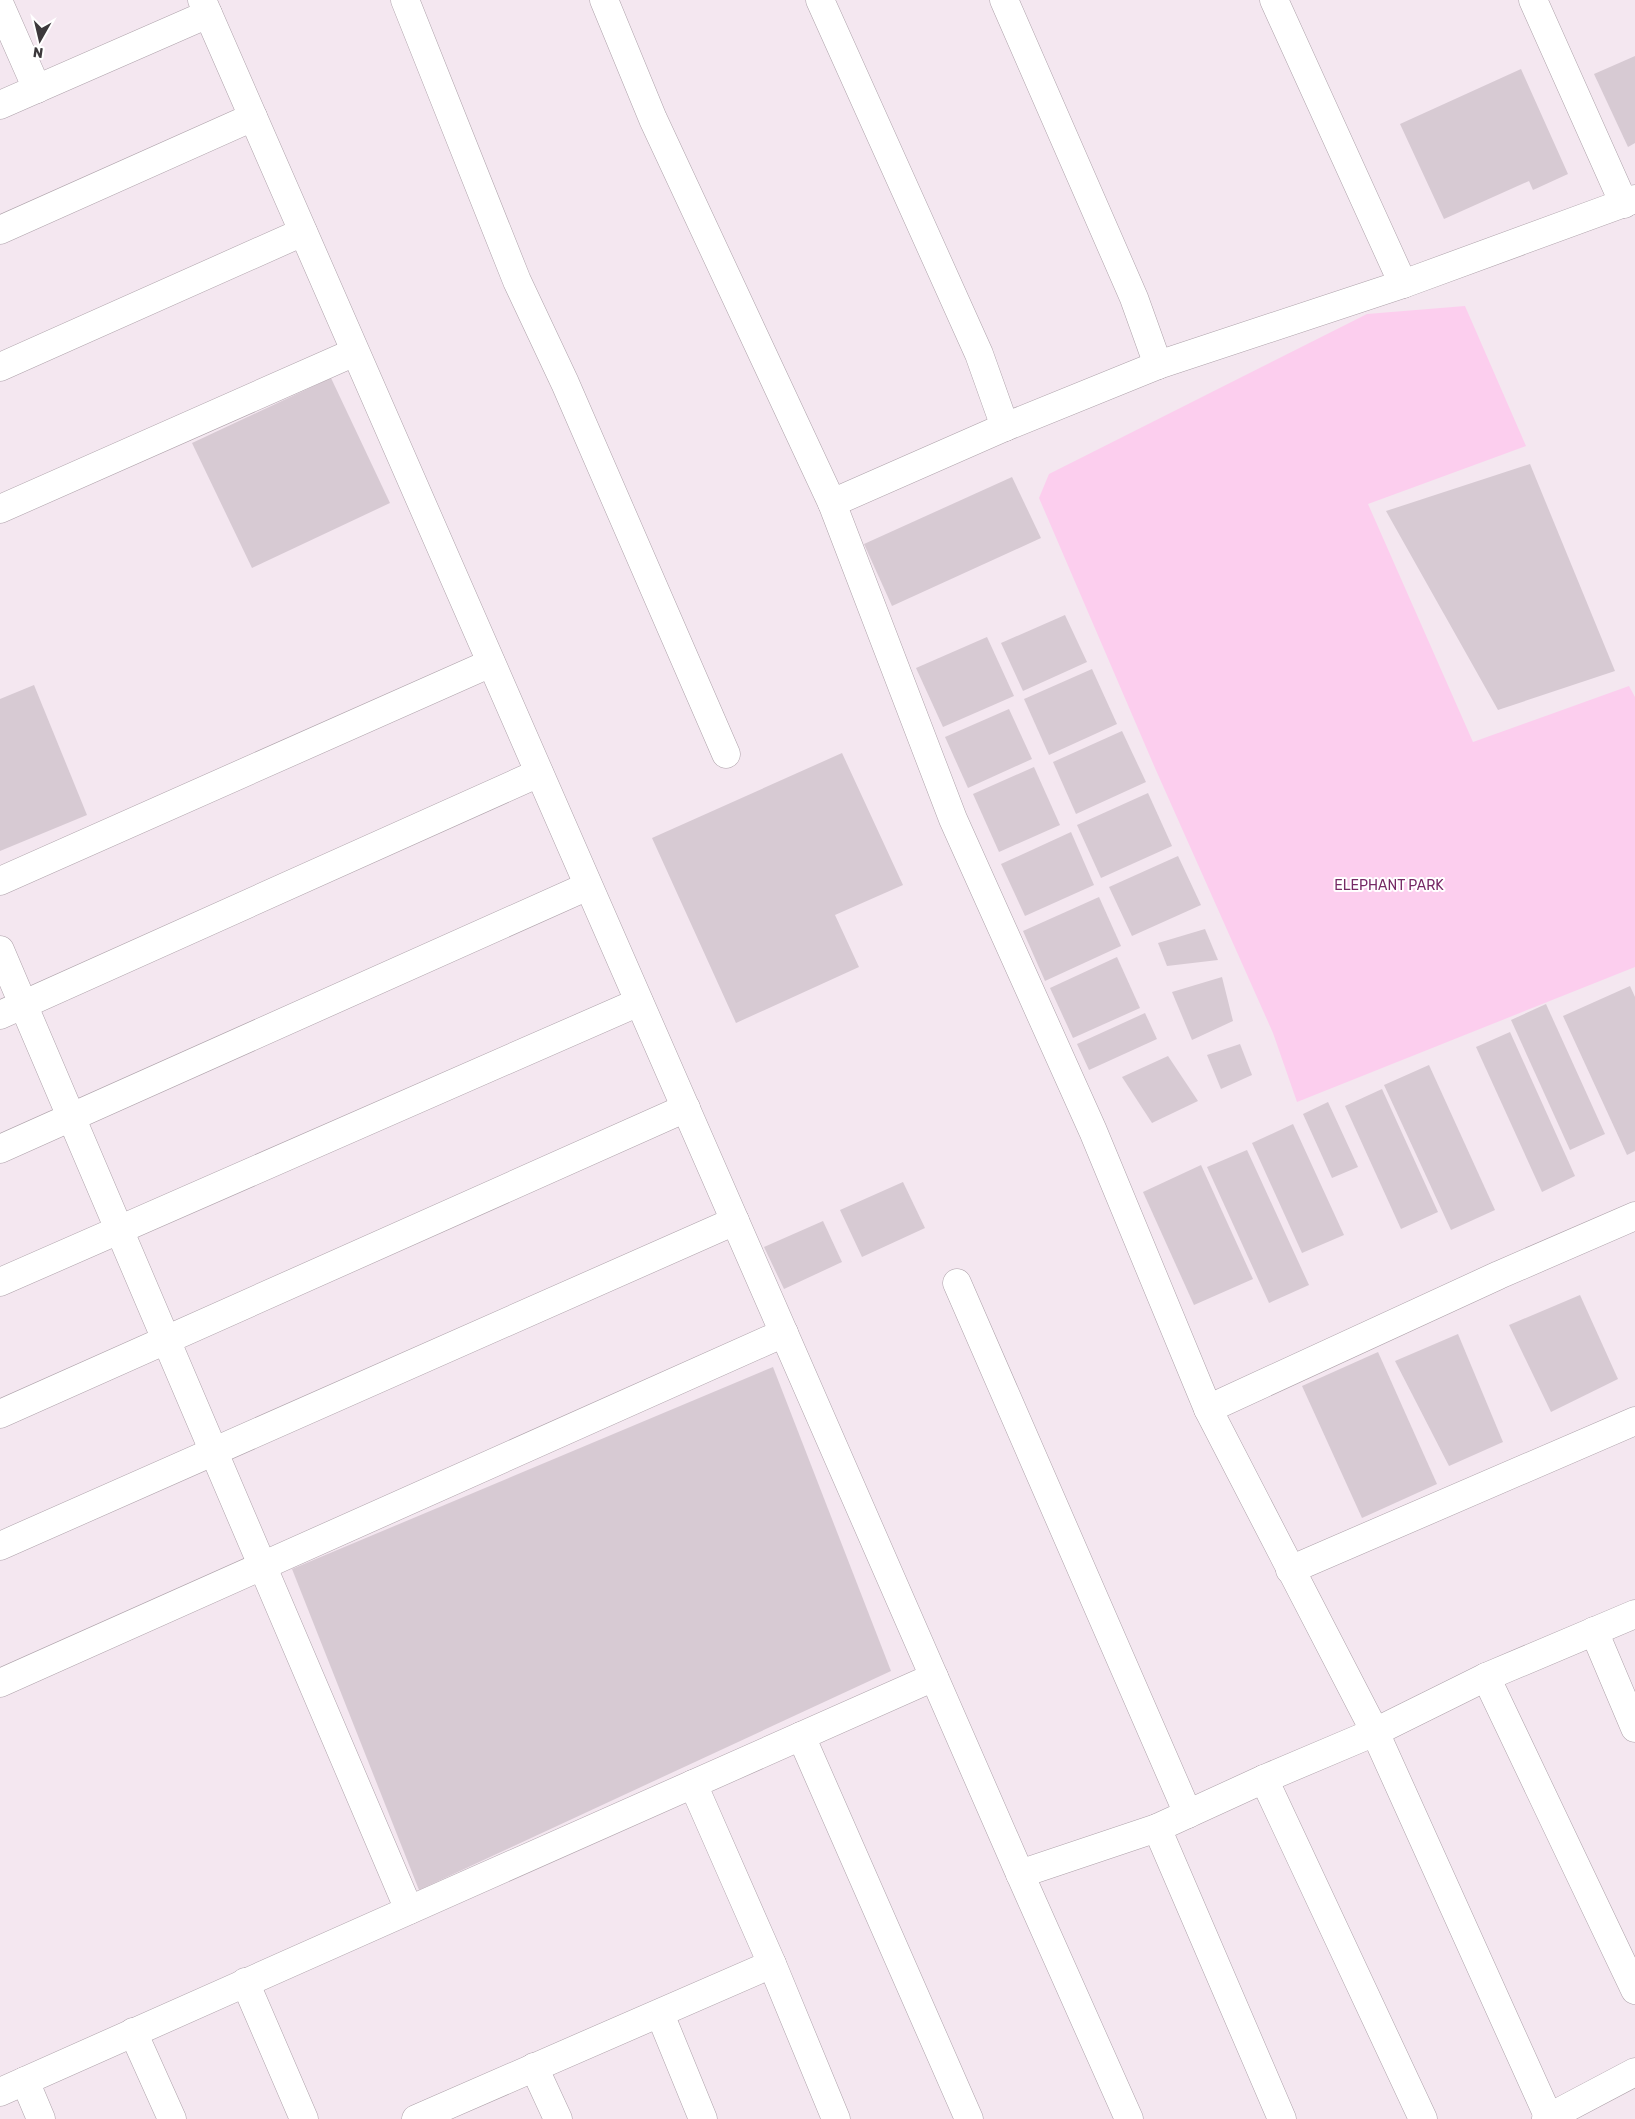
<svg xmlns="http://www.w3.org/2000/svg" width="1635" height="2119" viewBox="0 0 1635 2119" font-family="Rubik,sans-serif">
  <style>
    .green { fill: #fcceee }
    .building { fill: #d7cad3 }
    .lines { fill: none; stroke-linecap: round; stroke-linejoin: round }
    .minor-casing { stroke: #ada1a9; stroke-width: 29 }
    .minor { stroke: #fff; stroke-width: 28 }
    .labels { text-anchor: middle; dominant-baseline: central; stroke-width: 4; stroke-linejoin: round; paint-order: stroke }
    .park-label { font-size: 14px; fill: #762965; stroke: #fff }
  </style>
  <rect width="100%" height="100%" fill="#f4e7f0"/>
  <path class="green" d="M 1465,306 L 1526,446 L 1368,504 L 1473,742 L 1629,686 L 1635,697 L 1635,967 L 1297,1102 L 1273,1033 L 1155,768 L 1039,498 L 1049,474 L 1367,314 Z"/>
  <g class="building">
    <path d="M 1635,56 L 1635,143 L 1628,147 L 1594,74 Z"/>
    <path d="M 1521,69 L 1568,174 L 1533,190 L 1529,181 L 1444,219 L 1400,124 Z"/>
    <path d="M 331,378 L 390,503 L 252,568 L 192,443 Z"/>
    <path d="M 1530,464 L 1615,671 L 1498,710 L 1386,511 Z"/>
    <path d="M 1012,477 L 1041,538 L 892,606 L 864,544 Z"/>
    <path d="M 1065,615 L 1087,662 L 1023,691 L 1001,643 Z"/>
    <path d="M 987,637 L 1014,696 L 943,727 L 916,668 Z"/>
    <path d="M 1092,669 L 1117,724 L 1049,755 L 1024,699 Z"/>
    <path d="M 34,685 L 87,815 L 0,851 L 0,699 Z"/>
    <path d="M 1009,709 L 1032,759 L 968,788 L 945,737 Z"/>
    <path d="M 1122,731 L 1146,782 L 1076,814 L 1053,762 Z"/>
    <path d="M 842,753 L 903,885 L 835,915 L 859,967 L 736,1023 L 652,838 Z"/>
    <path d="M 1034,767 L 1060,825 L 999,852 L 973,794 Z"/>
    <path d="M 1148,793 L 1172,846 L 1101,878 L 1077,825 Z"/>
    <path d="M 1071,832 L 1094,885 L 1025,916 L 1001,864 Z"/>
    <path d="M 1178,856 L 1201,905 L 1132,936 L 1109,887 Z"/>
    <path d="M 1099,897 L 1121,946 L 1045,981 L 1023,931 Z"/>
    <path d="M 1205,929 L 1218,960 L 1167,966 L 1158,943 Z"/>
    <path d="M 1117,957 L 1140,1008 L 1073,1038 L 1050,988 Z"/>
    <path d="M 1222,977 L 1233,1021 L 1192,1040 L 1172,992 Z"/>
    <path d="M 1630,986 L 1635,997 L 1635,1151 L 1627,1155 L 1563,1016 Z"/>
    <path d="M 1546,1004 L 1605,1134 L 1570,1150 L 1511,1020 Z"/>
    <path d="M 1145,1013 L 1157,1039 L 1089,1070 L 1077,1044 Z"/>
    <path d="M 1510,1032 L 1575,1176 L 1542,1192 L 1476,1047 Z"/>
    <path d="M 1240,1044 L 1252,1075 L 1221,1089 L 1207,1055 Z"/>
    <path d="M 1168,1056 L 1198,1101 L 1152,1123 L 1122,1077 Z"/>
    <path d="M 1429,1065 L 1495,1210 L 1451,1230 L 1384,1085 Z"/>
    <path d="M 1382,1089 L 1438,1212 L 1401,1229 L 1345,1106 Z"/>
    <path d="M 1328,1102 L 1358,1167 L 1332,1178 L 1303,1114 Z"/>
    <path d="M 1293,1124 L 1344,1235 L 1302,1253 L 1252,1143 Z"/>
    <path d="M 1247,1150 L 1309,1285 L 1269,1303 L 1207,1167 Z"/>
    <path d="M 1201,1165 L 1253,1279 L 1194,1305 L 1143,1192 Z"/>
    <path d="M 903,1182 L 925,1228 L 862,1257 L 840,1210 Z"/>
    <path d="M 823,1221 L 842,1262 L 784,1289 L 764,1247 Z"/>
    <path d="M 1580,1295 L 1618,1379 L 1551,1412 L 1509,1325 Z"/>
    <path d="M 1458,1334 L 1503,1442 L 1449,1466 L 1395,1361 Z"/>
    <path d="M 1378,1352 L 1437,1484 L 1362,1518 L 1302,1386 Z"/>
    <path d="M 773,1367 L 891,1671 L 419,1890 L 292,1569 Z"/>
  </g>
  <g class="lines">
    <defs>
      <g id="minor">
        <path d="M 202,0 L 1020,1874 L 1129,2119"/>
        <path d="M 405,0 L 517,281 L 565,383 L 726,754"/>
        <path d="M 604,0 L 653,119 L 832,503 L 953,819 L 1093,1131 L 1208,1409 L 1375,1732 L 1549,2118"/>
        <path d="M 820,0 L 979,354 L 1005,427"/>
        <path d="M 1004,0 L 1134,298 L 1158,365"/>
        <path d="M 1274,0 L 1403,284"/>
        <path d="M 1533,0 L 1624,204"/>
        <path d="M 0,5 L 37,89"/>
        <path d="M 0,105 L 208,14"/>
        <path d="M 0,230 L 253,117"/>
        <path d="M 0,367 L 303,232"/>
        <path d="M 832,503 L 1005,427 L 1158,365 L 1403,284 L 1635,199"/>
        <path d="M 0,509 L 355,352"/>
        <path d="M 0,881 L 491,663"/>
        <path d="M 0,950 L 409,1910"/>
        <path d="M 0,1015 L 539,773"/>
        <path d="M 0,1149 L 588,886"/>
        <path d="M 0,1282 L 639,1002"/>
        <path d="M 957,1283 L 1188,1814"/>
        <path d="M 1208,1409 L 1499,1275 L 1635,1216"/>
        <path d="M 0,1414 L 686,1108"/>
        <path d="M 0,1546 L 735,1221"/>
        <path d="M 1290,1570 L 1635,1421"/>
        <path d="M 1594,1631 L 1635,1728"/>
        <path d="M 1486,1677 L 1635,1990"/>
        <path d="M 0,1683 L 784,1333"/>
        <path d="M 801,1736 L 969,2119"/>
        <path d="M 1264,1779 L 1423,2119"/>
        <path d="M 693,1784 L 772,1964 L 836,2119"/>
        <path d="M 1157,1828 L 1282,2119"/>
        <path d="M 1020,1874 L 1157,1828 L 1264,1779 L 1375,1732 L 1486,1677 L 1635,1614"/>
        <path d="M 245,1982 L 304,2119"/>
        <path d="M 660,2014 L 703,2119"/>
        <path d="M 133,2032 L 172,2119"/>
        <path d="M 534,2067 L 558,2119"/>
        <path d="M 25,2081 L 41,2119"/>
        <path d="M 0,2092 L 934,1677"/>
        <path d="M 416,2119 L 772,1964"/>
        <path d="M 1546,2119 L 1635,2072"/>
      </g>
    </defs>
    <use href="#minor" class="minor-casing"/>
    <use href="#minor" class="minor"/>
  </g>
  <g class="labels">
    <g class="park-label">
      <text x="1389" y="885">ELEPHANT PARK</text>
    </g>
  </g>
  <g transform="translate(40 40) rotate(188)" stroke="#ffffff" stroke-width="4" paint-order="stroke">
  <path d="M0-4L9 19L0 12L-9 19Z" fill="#3c383b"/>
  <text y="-8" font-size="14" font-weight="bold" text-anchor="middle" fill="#3c383b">N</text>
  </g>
</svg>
